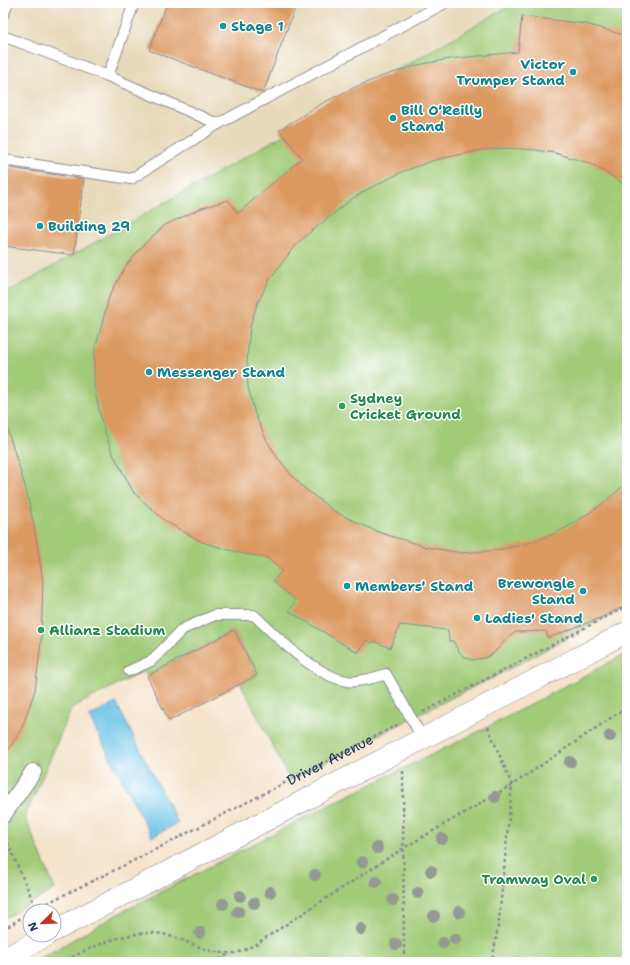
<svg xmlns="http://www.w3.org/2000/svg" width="630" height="965" viewBox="0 0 630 965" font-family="'Shantell Sans',sans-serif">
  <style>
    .built { fill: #e7daba }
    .green { fill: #a0cb77; stroke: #5e7d6a }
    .water { fill: #67c2e5; stroke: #4178a2 }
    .building { fill: #dc9960 }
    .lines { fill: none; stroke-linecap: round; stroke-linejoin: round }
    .service-casing { stroke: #888994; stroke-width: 12 }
    .pedestrian-casing { stroke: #888994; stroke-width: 18 }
    .minor-casing { stroke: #888994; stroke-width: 22 }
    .path { stroke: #888994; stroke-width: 2.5; stroke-dasharray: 3 3; stroke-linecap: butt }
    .service { stroke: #fff; stroke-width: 10 }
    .pedestrian { stroke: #fff; stroke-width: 16 }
    .minor { stroke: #fff; stroke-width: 21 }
    .tree { fill: #939a93 }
    .culture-dot { fill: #0f9aa8; stroke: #fff; stroke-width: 1.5 }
    .leisure-dot { fill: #2e9e5b; stroke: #fff; stroke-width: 1.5 }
    .labels { text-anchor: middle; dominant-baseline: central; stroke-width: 3; stroke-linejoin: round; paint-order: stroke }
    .culture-label { font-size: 14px; font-weight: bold; fill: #0d838f; stroke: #fff; text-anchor: start }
    .leisure-label { font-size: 14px; font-weight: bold; fill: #27864d; stroke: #fff; text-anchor: start }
    .street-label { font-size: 14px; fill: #1b2f5e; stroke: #fff }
  </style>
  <rect width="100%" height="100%" fill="#fff"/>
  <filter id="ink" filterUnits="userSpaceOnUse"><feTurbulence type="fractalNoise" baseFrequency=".025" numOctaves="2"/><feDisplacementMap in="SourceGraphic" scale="8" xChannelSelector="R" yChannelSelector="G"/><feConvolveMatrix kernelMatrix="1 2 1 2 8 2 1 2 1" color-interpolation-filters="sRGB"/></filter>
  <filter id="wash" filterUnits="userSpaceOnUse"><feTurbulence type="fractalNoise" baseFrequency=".012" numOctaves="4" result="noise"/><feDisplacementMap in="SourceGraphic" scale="16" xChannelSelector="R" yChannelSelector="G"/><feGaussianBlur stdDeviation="0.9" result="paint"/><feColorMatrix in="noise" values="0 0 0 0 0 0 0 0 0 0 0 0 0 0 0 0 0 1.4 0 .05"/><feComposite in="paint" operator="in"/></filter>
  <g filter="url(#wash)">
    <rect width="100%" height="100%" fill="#f4e3c9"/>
    <path class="built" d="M 3,3 L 520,3 L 504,9 L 3,295 Z"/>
    <g class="green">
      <path d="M 520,3 L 627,3 L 627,606 L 492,678 L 471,688 L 290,780 L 241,684 L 257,675 L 234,630 L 147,676 L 144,671 L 77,705 L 71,710 L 25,817 L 55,889 L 3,919 L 3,295 L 504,9 Z"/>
      <path d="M 627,653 L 627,962 L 34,962 L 116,915 L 329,805 L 488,727 Z"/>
    </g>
    <path class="water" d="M 116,703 L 178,823 L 152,837 L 89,717 Z"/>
    <g id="blocks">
      <g class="building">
        <path d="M 167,3 L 297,3 L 263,93 L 149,50 Z"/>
        <path d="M 522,16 L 586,24 L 627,36 L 627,186 L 602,170 L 589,163 L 555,153 L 536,150 L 506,148 L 482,150 L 435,160 L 404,171 L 368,189 L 349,201 L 302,239 L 291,251 L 270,279 L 257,304 L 250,327 L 247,361 L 248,387 L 255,414 L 266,439 L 277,457 L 293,477 L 304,488 L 334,511 L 358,523 L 381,533 L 427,547 L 462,553 L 499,550 L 529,543 L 558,532 L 573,524 L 602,504 L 627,483 L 627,605 L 605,616 L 548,638 L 546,631 L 516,632 L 507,638 L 494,653 L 485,658 L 472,660 L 463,656 L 458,650 L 453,641 L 449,641 L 448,630 L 400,625 L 390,648 L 374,641 L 372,643 L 366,640 L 358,653 L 289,611 L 296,601 L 273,581 L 282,571 L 267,558 L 240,553 L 202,542 L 165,521 L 134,493 L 112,452 L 102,423 L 94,386 L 94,354 L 109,297 L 125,267 L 142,246 L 165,225 L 202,208 L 228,200 L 238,213 L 302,158 L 279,130 L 321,104 L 353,88 L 383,76 L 418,65 L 449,59 L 518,52 Z"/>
        <path d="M 3,167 L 84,179 L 74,255 L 3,246 Z"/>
        <path d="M 6,425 L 25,486 L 35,530 L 43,582 L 41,643 L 35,690 L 22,728 L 3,758 L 3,426 Z"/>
        <path d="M 234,630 L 257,675 L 169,721 L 147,676 Z"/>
      </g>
    </g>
  </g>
  <g filter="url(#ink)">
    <use href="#blocks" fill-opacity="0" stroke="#888994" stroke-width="1"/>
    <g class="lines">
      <defs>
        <g id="service">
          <path d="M 3,15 L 8,3"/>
          <path d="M 3,36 L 108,76 L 218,124"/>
          <path d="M 108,76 L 134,3"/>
          <path d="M 3,160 L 131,179 L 218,124 L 445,3"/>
          <path d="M 129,671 L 151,661 L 183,629 L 215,615 L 254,615 C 277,637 315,676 347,681 C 355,683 378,677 386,674 L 423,739"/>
        </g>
        <path id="pedestrian" d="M 3,815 L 33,772"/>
        <g id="minor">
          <path d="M 54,931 L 627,632"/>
          <path d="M 3,960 L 47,935"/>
        </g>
      </defs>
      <use href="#service" class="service-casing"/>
      <use href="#pedestrian" class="pedestrian-casing"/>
      <use href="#minor" class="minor-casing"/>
      <g class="path">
        <path d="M 423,712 L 627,606"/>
        <path d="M 488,727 L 512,785 L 499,921 L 492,962"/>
        <path d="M 403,771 L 404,962"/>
        <path d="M 3,832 L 36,908"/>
        <path id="s1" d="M 31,911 L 131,862 L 399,724"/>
        <path d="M 3,930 L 30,912"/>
        <path d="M 61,962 C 89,949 121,932 153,933 C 182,934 209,959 239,952 C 245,950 250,947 256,944 L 402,849 L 512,785 L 627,707"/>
        <path d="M 214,962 L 229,954"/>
      </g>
      <use href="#service" class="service"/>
      <use href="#pedestrian" class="pedestrian"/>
      <use href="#minor" class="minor"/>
    </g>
    <g class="tree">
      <circle cx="610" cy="736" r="6"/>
      <circle cx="570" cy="762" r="6"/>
      <circle cx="495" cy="797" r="6"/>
      <circle cx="442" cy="839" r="6"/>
      <circle cx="377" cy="848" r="6"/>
      <circle cx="362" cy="862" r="6"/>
      <circle cx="431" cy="871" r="6"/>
      <circle cx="315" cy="875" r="6"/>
      <circle cx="376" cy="882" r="6"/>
      <circle cx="270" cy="892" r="6"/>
      <circle cx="418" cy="893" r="6"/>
      <circle cx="240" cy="896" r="6"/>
      <circle cx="393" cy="900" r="6"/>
      <circle cx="254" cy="903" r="6"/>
      <circle cx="223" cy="904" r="6"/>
      <circle cx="238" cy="912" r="6"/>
      <circle cx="459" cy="912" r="6"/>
      <circle cx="434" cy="916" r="6"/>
      <circle cx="361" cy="929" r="6"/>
      <circle cx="200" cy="933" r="6"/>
      <circle cx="455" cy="939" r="6"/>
      <circle cx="443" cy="943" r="6"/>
      <circle cx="396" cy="944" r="6"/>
    </g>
  </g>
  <g class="culture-dot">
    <circle cx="223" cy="26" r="4"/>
    <circle cx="573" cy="72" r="4"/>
    <circle cx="393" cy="118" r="4"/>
    <circle cx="40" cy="226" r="4"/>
    <circle cx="149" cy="372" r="4"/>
    <circle cx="347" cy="586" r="4"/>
    <circle cx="583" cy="591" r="4"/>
    <circle cx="477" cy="618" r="4"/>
  </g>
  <g class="leisure-dot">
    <circle cx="342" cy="406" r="4"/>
    <circle cx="41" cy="630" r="4"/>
    <circle cx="594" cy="879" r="4"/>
  </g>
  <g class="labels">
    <g class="culture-label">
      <text x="231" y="26">Stage 1</text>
      <text x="565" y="64" text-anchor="end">Victor<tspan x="565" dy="16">Trumper Stand</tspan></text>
      <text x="401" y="110">Bill O'Reilly<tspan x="401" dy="16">Stand</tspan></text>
      <text x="48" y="226">Building 29</text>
      <text x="157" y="372">Messenger Stand</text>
      <text x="575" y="583" text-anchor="end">Brewongle<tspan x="575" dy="16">Stand</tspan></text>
      <text x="355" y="586">Members' Stand</text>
      <text x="485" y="618">Ladies' Stand</text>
    </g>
    <g class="leisure-label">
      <text x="350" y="398">Sydney<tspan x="350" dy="16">Cricket Ground</tspan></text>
      <text x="49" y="630">Allianz Stadium</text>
      <text x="586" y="879" text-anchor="end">Tramway Oval</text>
    </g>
    <g class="street-label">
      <text stroke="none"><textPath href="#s1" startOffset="335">Driver Avenue</textPath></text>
    </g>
  </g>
  <rect width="630" height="965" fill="none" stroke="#fff" stroke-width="16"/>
  <g transform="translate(42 923) rotate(247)"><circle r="19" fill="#ffffff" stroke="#a4acbf"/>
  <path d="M0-3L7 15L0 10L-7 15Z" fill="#c8321e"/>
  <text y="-6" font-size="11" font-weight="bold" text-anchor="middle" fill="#1b2f5e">N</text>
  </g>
</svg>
